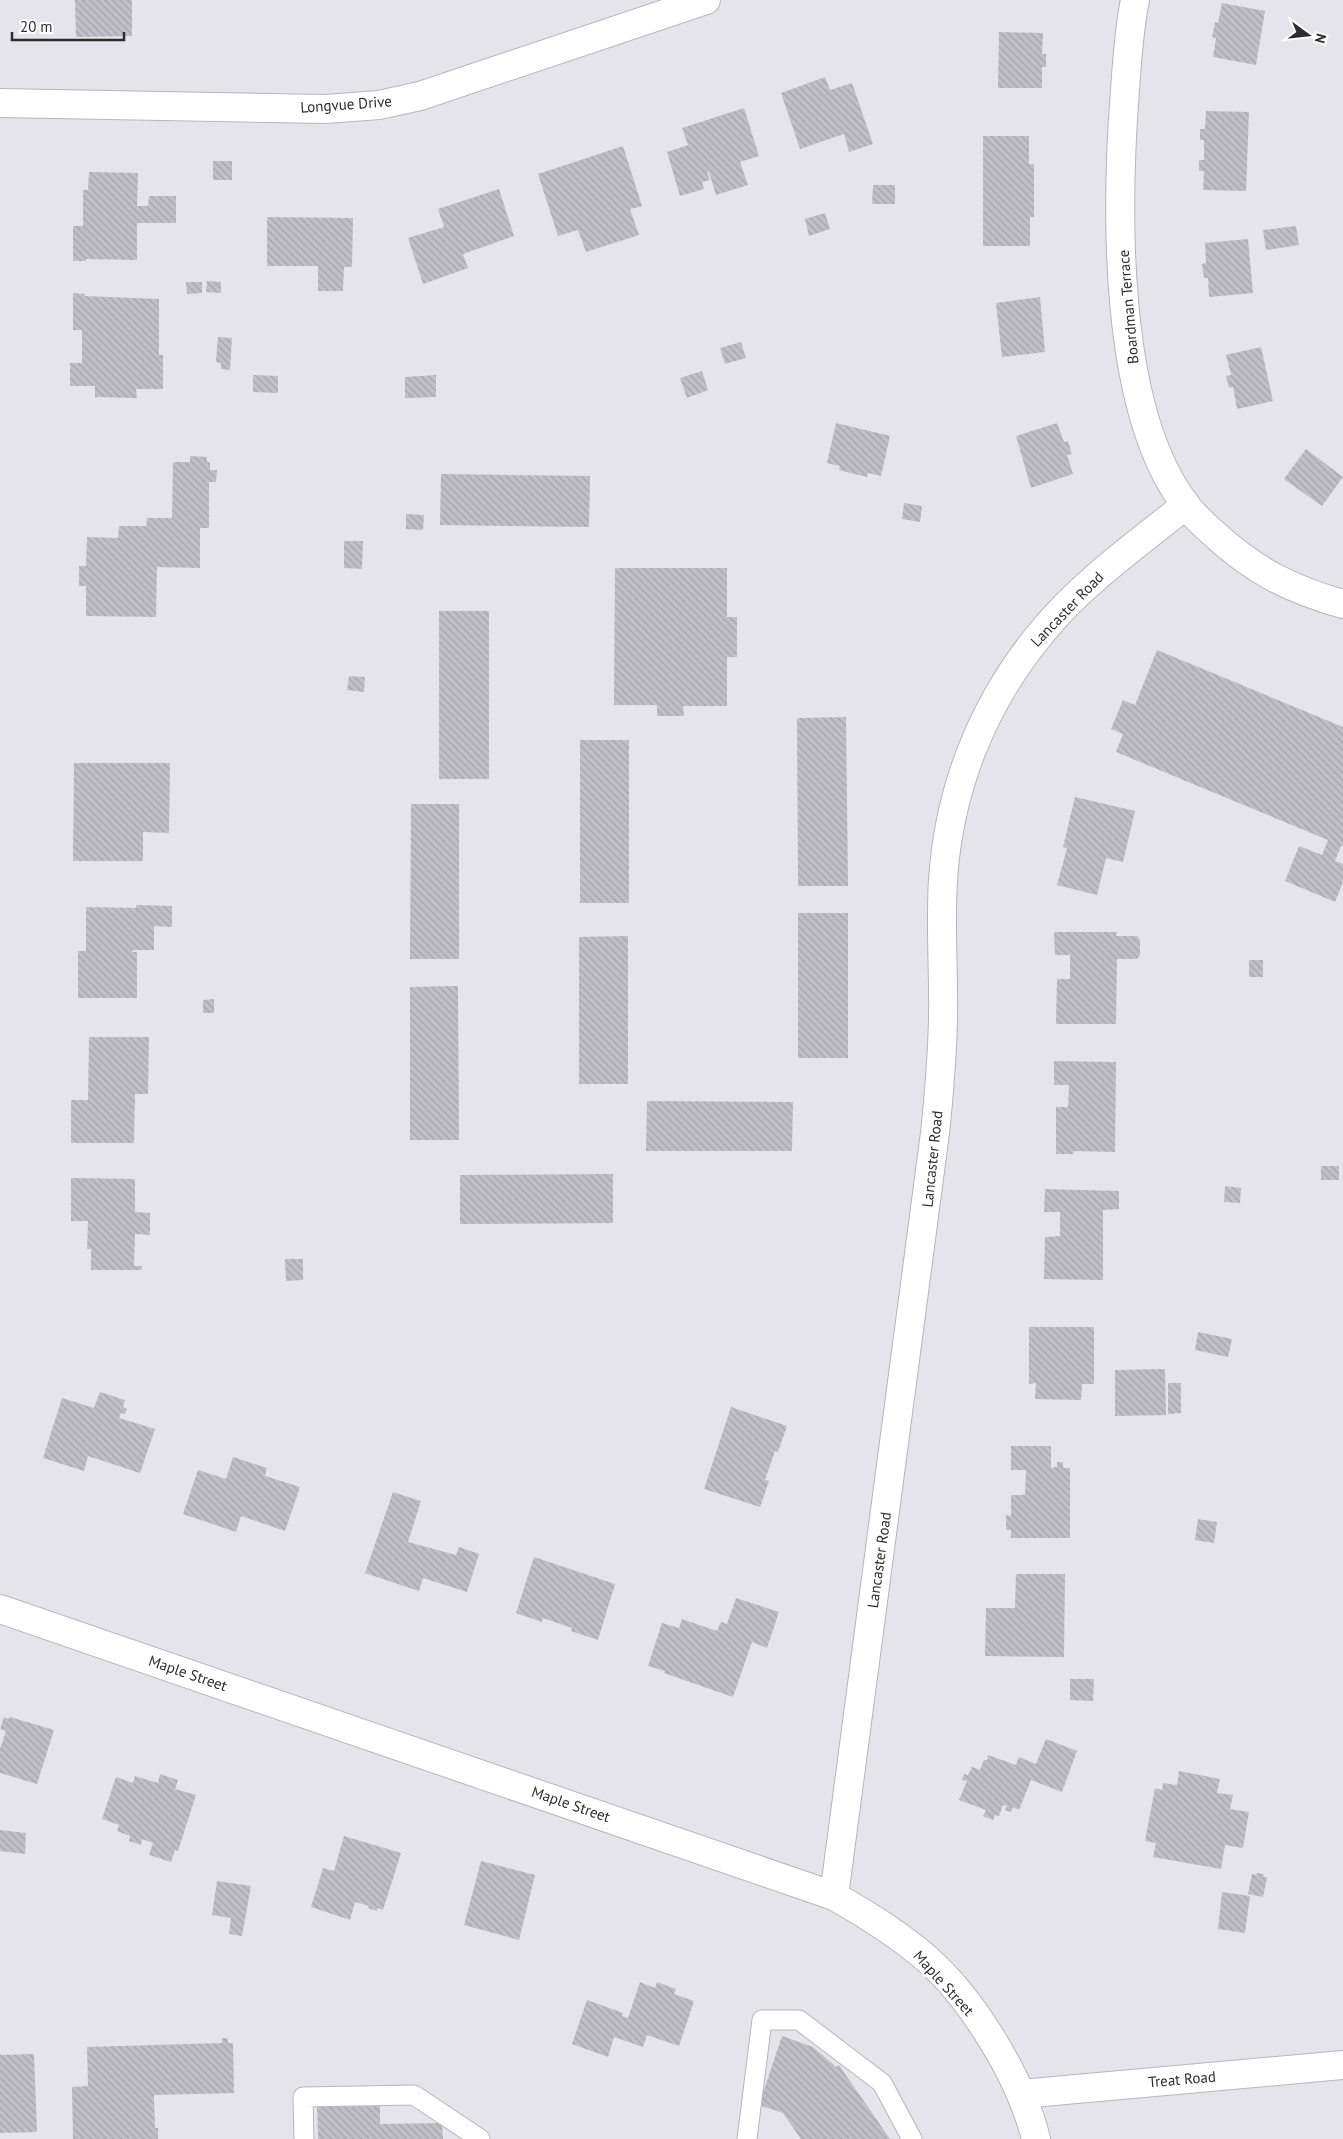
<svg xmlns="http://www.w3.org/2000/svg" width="1343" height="2139" viewBox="0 0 1343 2139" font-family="'PT Sans',sans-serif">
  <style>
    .building { fill: url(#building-back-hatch) }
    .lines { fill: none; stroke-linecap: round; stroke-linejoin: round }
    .lane-casing { stroke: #b6b5bd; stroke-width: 21 }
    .street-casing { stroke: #b6b5bd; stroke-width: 30 }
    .secondary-casing { stroke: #b6b5bd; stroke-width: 30 }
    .lane { stroke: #fff; stroke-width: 19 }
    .street { stroke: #fff; stroke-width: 28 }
    .secondary { stroke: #fff; stroke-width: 28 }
    .labels { text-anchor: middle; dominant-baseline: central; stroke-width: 4.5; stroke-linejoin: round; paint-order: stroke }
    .street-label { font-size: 15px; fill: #2d2d30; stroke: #fff }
  </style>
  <defs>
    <pattern id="building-back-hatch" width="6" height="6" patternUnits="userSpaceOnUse" patternTransform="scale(1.25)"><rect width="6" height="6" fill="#c0bfc7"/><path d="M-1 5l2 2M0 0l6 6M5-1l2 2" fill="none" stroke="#a5a4ab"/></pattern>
  </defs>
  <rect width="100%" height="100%" fill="#e5e4ec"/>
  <g class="building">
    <path d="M 75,0 L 132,0 L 132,36 L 76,37 Z"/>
    <path d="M 1222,3 L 1265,11 L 1256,65 L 1213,57 L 1216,38 L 1212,37 L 1215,22 L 1218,23 Z"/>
    <path d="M 999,32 L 1043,33 L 1042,54 L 1046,54 L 1046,67 L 1042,67 L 1042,88 L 998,88 Z"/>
    <path d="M 825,77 L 830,90 L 852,83 L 873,144 L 849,152 L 844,134 L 800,149 L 781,93 Z"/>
    <path d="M 744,108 L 759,156 L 740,162 L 748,185 L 716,195 L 709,172 L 707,172 L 710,180 L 702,182 L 704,189 L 680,196 L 667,152 L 688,145 L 682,128 Z"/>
    <path d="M 1206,111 L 1249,112 L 1246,191 L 1203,190 L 1204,171 L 1199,171 L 1199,160 L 1204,160 L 1204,140 L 1200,140 L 1200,129 L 1205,129 Z"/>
    <path d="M 983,136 L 1029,136 L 1029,164 L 1034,164 L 1034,217 L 1030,217 L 1030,246 L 983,246 Z"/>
    <path d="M 623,146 L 642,206 L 630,209 L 639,235 L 586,252 L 578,230 L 558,236 L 538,174 Z"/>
    <rect x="213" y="161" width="19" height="19"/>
    <path d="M 89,172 L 138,173 L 137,206 L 148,206 L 149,196 L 176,196 L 176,223 L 137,223 L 137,260 L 86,259 L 86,261 L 73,261 L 73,226 L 83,226 L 83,190 L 88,190 Z"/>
    <path d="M 873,185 L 895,185 L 895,204 L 872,204 Z"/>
    <path d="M 499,189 L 514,236 L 463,254 L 468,268 L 423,284 L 408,238 L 444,227 L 438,209 Z"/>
    <path d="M 825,213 L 830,229 L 809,236 L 805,219 Z"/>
    <path d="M 267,217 L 353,218 L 352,267 L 344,267 L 343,291 L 318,291 L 318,266 L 267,266 Z"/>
    <path d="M 1296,226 L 1299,245 L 1266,250 L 1263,230 Z"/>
    <path d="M 1248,239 L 1253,293 L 1209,297 L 1208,278 L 1204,278 L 1202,264 L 1206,263 L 1205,243 Z"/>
    <path d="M 207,281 L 221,282 L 221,293 L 206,292 Z"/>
    <path d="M 186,282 L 202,282 L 202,293 L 187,294 Z"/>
    <path d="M 73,293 L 85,294 L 84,296 L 159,299 L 159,355 L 163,355 L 163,389 L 136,389 L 137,398 L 95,397 L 95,386 L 70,386 L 70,363 L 82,363 L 82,330 L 73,330 Z"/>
    <path d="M 1040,297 L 1045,352 L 1002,357 L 996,303 Z"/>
    <path d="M 218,337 L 232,338 L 230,370 L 221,369 L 221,363 L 216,362 Z"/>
    <path d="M 741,342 L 746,358 L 725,364 L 720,348 Z"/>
    <path d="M 1261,347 L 1273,401 L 1237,409 L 1233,387 L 1229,388 L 1226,376 L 1231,375 L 1226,355 Z"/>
    <path d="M 702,371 L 708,390 L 687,398 L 680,378 Z"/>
    <path d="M 253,375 L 278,376 L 278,393 L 253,392 Z"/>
    <path d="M 436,375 L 436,397 L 405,398 L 405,377 Z"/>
    <path d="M 836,423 L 890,436 L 881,476 L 868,473 L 867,477 L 839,470 L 840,466 L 827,463 Z"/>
    <path d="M 1057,423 L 1064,442 L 1068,441 L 1072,454 L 1067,455 L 1073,474 L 1031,488 L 1016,436 Z"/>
    <path d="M 1306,449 L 1343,477 L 1322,506 L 1284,479 Z"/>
    <path d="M 190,456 L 207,457 L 207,462 L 210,462 L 210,470 L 217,470 L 216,482 L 209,482 L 209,528 L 200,528 L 200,568 L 157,567 L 156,617 L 86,616 L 86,586 L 79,586 L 79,566 L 86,566 L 87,537 L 118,538 L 119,526 L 146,526 L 147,518 L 172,518 L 173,462 L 190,462 Z"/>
    <path d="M 441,474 L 590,476 L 589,527 L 440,525 Z"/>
    <path d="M 904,503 L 922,506 L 920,522 L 902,519 Z"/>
    <path d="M 406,514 L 424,515 L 423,530 L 406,529 Z"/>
    <path d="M 344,541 L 363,541 L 362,569 L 344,568 Z"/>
    <path d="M 615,568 L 727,568 L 727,617 L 737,617 L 737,657 L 727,657 L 727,706 L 683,706 L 684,716 L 657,716 L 657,705 L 614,705 Z"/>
    <rect x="439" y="611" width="50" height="168"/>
    <path d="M 1157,650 L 1343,727 L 1343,846 L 1341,846 L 1335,861 L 1343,864 L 1343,882 L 1335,902 L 1285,881 L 1299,846 L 1322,855 L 1328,840 L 1116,752 L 1123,734 L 1111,729 L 1123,700 L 1135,705 Z"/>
    <path d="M 349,676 L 365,677 L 364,692 L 347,690 Z"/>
    <path d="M 846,717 L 848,886 L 798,886 L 797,718 Z"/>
    <rect x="580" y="740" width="49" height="163"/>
    <path d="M 74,763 L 170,763 L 169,833 L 143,832 L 143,861 L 73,861 Z"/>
    <path d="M 1075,797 L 1135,811 L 1123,862 L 1106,858 L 1097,895 L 1057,885 L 1067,848 L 1063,847 Z"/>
    <path d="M 411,804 L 459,804 L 459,959 L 410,959 Z"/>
    <path d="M 136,905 L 172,906 L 172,927 L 154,926 L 154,950 L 133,950 L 132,952 L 137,952 L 137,998 L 78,998 L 78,951 L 86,951 L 86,907 L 136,908 Z"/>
    <rect x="798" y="913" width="50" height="145"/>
    <path d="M 1054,932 L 1117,932 L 1116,936 L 1137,936 L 1140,940 L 1140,955 L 1137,959 L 1117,959 L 1116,1024 L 1056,1024 L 1057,979 L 1070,979 L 1070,955 L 1055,955 Z"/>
    <path d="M 628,936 L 628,1084 L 579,1084 L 579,937 Z"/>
    <rect x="1249" y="960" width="14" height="17"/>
    <path d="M 458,986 L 459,1140 L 410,1140 L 410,987 Z"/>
    <path d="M 214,999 L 214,1013 L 203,1013 L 203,1000 Z"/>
    <path d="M 89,1037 L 149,1037 L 148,1094 L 135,1094 L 134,1143 L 71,1143 L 71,1100 L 88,1100 Z"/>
    <path d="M 1054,1061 L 1116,1062 L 1115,1152 L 1073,1151 L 1074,1154 L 1056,1154 L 1056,1107 L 1068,1107 L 1069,1085 L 1054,1085 Z"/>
    <path d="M 647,1101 L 793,1102 L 792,1151 L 646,1151 Z"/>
    <rect x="1321" y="1166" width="18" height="14"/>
    <path d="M 613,1174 L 613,1223 L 460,1224 L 460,1175 Z"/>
    <path d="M 71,1178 L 135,1179 L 135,1212 L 150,1213 L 150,1235 L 135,1234 L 134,1266 L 142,1266 L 141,1270 L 91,1270 L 91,1249 L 87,1249 L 88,1221 L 71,1221 Z"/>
    <path d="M 1225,1186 L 1241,1188 L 1240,1203 L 1224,1202 Z"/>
    <path d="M 1045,1189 L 1119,1191 L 1119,1209 L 1103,1210 L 1103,1280 L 1044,1279 L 1045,1237 L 1060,1236 L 1060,1212 L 1044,1212 Z"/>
    <path d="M 285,1259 L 303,1259 L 303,1280 L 286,1281 Z"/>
    <path d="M 1029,1327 L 1094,1327 L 1094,1384 L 1082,1384 L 1081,1400 L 1035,1399 L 1036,1383 L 1029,1384 Z"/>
    <path d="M 1198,1332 L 1232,1339 L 1228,1357 L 1195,1350 Z"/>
    <path d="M 1165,1369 L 1166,1415 L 1115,1416 L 1115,1370 Z"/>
    <path d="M 1168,1383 L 1181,1383 L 1181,1413 L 1168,1414 Z"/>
    <path d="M 100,1392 L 125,1400 L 123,1407 L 127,1409 L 125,1414 L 121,1413 L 119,1418 L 155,1429 L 140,1473 L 88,1456 L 84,1471 L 43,1458 L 62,1398 L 94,1408 Z"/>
    <path d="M 731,1407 L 787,1426 L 778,1452 L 775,1451 L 765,1480 L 769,1481 L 760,1507 L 704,1489 Z"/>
    <path d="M 1011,1446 L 1051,1446 L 1051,1468 L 1057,1467 L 1057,1462 L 1063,1462 L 1063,1468 L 1070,1468 L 1070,1538 L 1011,1538 L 1011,1530 L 1006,1530 L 1006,1515 L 1011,1516 L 1011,1495 L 1025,1495 L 1026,1470 L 1011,1470 Z"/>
    <path d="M 233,1457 L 267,1468 L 265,1476 L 300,1487 L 285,1531 L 241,1516 L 236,1532 L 183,1514 L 198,1470 L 226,1479 Z"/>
    <path d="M 393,1492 L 421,1501 L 408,1542 L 456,1555 L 459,1547 L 479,1554 L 467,1592 L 423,1578 L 419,1591 L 365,1573 Z"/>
    <path d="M 1198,1519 L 1217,1522 L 1214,1543 L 1195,1540 Z"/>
    <path d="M 534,1557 L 615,1584 L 598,1640 L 571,1631 L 572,1628 L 543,1618 L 542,1622 L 516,1613 Z"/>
    <path d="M 1016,1574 L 1065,1574 L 1064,1657 L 985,1656 L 986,1608 L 1015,1608 Z"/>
    <path d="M 736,1598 L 779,1612 L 767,1648 L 752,1642 L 733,1697 L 664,1673 L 665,1671 L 648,1666 L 662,1623 L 679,1628 L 682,1619 L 717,1631 L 721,1622 L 727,1624 Z"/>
    <path d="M 1070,1679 L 1094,1679 L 1093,1701 L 1070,1700 Z"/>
    <path d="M 4,1717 L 9,1719 L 10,1717 L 54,1730 L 37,1784 L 0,1773 L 0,1749 L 6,1731 L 0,1729 Z"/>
    <path d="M 1046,1739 L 1077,1751 L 1062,1792 L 1031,1780 L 1019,1810 L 1013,1807 L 1011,1812 L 1005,1810 L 1007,1806 L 1003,1805 L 999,1816 L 995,1815 L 993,1820 L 983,1816 L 986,1810 L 959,1800 L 967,1781 L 962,1780 L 964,1774 L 968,1775 L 972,1767 L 980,1770 L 984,1760 L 987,1760 L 988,1755 L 1016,1765 L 1019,1757 L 1036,1764 Z"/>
    <path d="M 1179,1771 L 1220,1779 L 1217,1793 L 1233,1795 L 1230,1809 L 1249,1812 L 1243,1848 L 1225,1845 L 1221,1869 L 1153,1857 L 1156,1843 L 1145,1841 L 1155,1788 L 1162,1790 L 1163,1783 L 1177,1785 Z"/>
    <path d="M 160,1774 L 178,1780 L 175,1789 L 196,1795 L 178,1851 L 175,1850 L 171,1862 L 149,1855 L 153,1843 L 142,1839 L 141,1845 L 129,1841 L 130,1836 L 117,1831 L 119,1825 L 102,1819 L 116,1777 L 133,1783 L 135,1776 L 158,1783 Z"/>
    <path d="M 0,1830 L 26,1833 L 25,1854 L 0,1851 Z"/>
    <path d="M 344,1836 L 401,1853 L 383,1910 L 377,1908 L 377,1911 L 368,1908 L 369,1906 L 355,1902 L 350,1920 L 311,1907 L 323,1868 L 334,1871 Z"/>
    <path d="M 481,1861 L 535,1875 L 519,1940 L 464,1925 Z"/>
    <path d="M 1257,1873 L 1264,1874 L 1263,1877 L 1267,1877 L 1263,1897 L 1248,1894 L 1252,1874 L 1256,1875 Z"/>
    <path d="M 217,1881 L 251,1886 L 242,1936 L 229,1934 L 231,1918 L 212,1915 Z"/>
    <path d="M 1222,1892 L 1250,1896 L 1245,1933 L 1218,1929 Z"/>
    <path d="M 640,1982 L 655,1988 L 657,1982 L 676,1989 L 674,1994 L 694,2001 L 679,2046 L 647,2035 L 643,2047 L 614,2037 L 608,2057 L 572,2044 L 587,2000 L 623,2013 L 622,2016 L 628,2018 Z"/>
    <path d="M 782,2036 L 813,2047 L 836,2067 L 839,2065 L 890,2139 L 801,2139 L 783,2113 L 759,2105 Z"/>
    <path d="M 222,2038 L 228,2038 L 228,2043 L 233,2043 L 234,2093 L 154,2095 L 155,2128 L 158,2128 L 158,2139 L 73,2139 L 72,2087 L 88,2086 L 87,2047 L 222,2043 Z"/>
    <path d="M 34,2054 L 37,2132 L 0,2133 L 0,2055 Z"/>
    <path d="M 380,2106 L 380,2124 L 442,2123 L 443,2139 L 318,2139 L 317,2107 Z"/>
  </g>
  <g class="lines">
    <defs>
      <g id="lane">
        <path d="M 304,2139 L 303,2097 L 414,2095 L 480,2139"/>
        <path d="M 747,2139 L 762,2020 L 799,2020 L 882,2083 L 912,2139"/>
      </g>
      <g id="street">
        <path d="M 1135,0 C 1129,29 1127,60 1125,90 C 1116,206 1112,410 1186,505 C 1193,515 1203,524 1212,532 C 1253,570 1289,589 1343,604"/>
        <path d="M 0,103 L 326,109 L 379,105 L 420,96 L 706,0"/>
        <path d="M 834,1896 L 935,1133 C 939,1095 942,1057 943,1020 C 944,973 940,926 943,880 C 949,788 983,703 1042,632 C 1082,583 1136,545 1186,505"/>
        <path d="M 1021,2094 L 1343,2065"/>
      </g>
      <path id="secondary" d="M 0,1609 L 834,1896 C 866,1914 897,1933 926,1958 C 973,1999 1021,2078 1036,2139"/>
    </defs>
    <use href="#lane" class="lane-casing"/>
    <use href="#street" class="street-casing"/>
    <use href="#secondary" class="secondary-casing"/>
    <use href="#lane" class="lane"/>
    <use href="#street" class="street"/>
    <use href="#secondary" class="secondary"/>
  </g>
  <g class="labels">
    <g class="street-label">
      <text transform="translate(346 104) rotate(-4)">Longvue Drive</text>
      <text transform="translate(1128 307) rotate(-95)">Boardman Terrace</text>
      <text transform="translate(1067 609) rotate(-46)">Lancaster Road</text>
      <text transform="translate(932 1159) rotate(-84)">Lancaster Road</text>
      <text transform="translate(879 1560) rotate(-82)">Lancaster Road</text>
      <text transform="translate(188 1673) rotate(19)">Maple Street</text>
      <text transform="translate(571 1804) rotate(19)">Maple Street</text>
      <text transform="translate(944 1983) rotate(48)">Maple Street</text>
      <text transform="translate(1182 2079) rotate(-5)">Treat Road</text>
    </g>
  </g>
  <g transform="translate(1308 35) rotate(105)" stroke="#ffffff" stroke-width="4" paint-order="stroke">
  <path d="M0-4L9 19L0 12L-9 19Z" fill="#2d2d30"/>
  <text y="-8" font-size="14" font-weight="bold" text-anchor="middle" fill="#2d2d30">N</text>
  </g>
  <path d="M12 32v8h112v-8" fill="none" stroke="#2d2d30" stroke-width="2.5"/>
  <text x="20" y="32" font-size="15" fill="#2d2d30" stroke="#ffffff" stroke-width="4" paint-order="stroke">20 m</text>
</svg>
